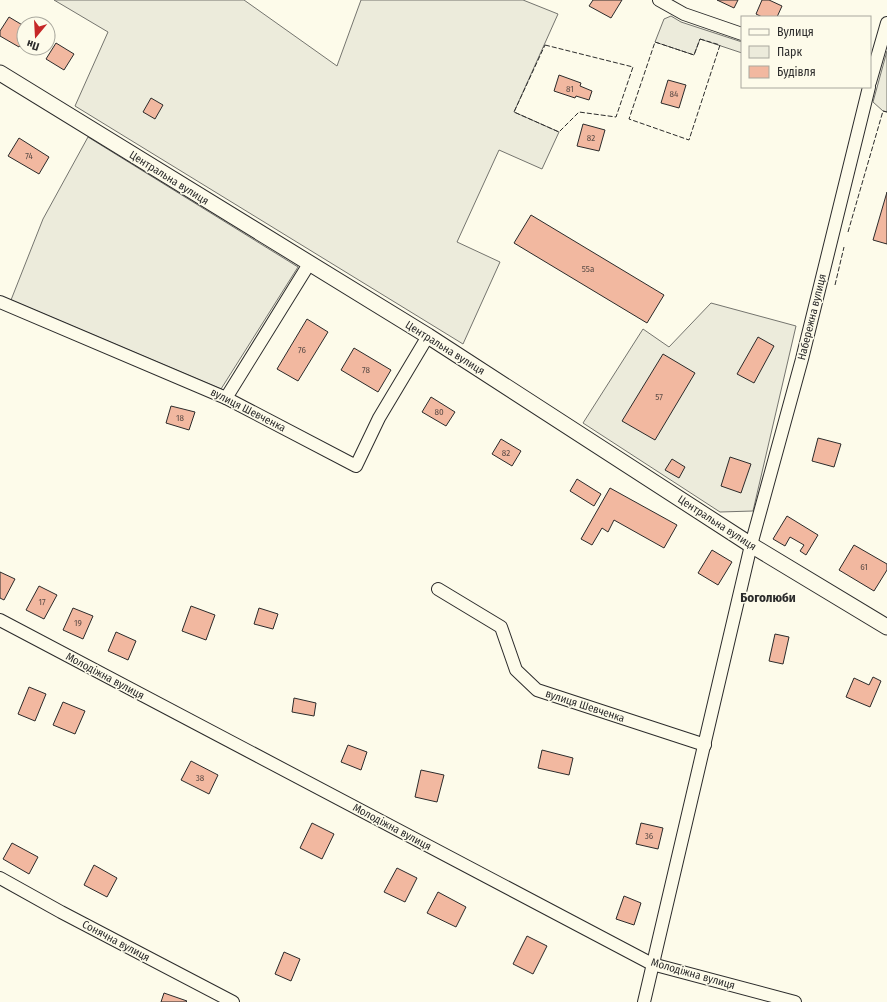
<svg xmlns="http://www.w3.org/2000/svg" width="887" height="1002" viewBox="0 0 887 1002" font-family="'Fira Sans Condensed',sans-serif">
  <style>
    .green { fill: #ecebdb; stroke: #74746e }
    .building { fill: #f2b8a0; stroke: #2b2b2b }
    .lines { fill: none; stroke-linecap: round; stroke-linejoin: round }
    .minor-casing { stroke: #2b2b2b; stroke-width: 14 }
    .tertiary-casing { stroke: #2b2b2b; stroke-width: 17 }
    .minor { stroke: #fdfbea; stroke-width: 12 }
    .tertiary { stroke: #fdfbea; stroke-width: 15 }
    .fence { stroke: #2b2b2b; stroke-width: 1; stroke-dasharray: 5 2; stroke-linecap: butt }
    .labels { text-anchor: middle; dominant-baseline: central; stroke-width: 3; stroke-linejoin: round; paint-order: stroke }
    .number-label { font-size: 9px; fill: #5d4e48 }
    .street-label { font-size: 11px; fill: #2b2b2b; stroke: #fdfbea }
    .quarter-label { font-size: 13px; font-weight: bold; fill: #2b2b2b; stroke: #fdfbea }
  </style>
  <rect width="100%" height="100%" fill="#fdfbea"/>
  <g class="green">
    <path d="M 54,0 L 244,0 L 337,66 L 361,0 L 523,0 L 558,14 L 514,112 L 559,132 L 542,169 L 499,150 L 457,242 L 500,262 L 463,344 L 75,106 L 108,32 Z"/>
    <path d="M 671,16 L 681,22 L 742,42 L 742,53 L 700,39 L 694,55 L 655,42 L 664,19 Z"/>
    <path d="M 887,51 L 887,112 L 883,111 L 873,102 Z"/>
    <path d="M 88,137 L 298,267 L 221,389 L 11,300 L 43,219 Z"/>
    <path d="M 711,303 L 796,326 L 753,511 L 720,512 L 583,423 L 643,329 L 669,347 Z"/>
  </g>
  <g class="building">
    <path d="M 593,0 L 622,0 L 611,18 L 589,6 Z"/>
    <path d="M 717,0 L 738,0 L 734,8 Z"/>
    <path d="M 762,0 L 769,0 L 782,6 L 777,17 L 762,17 L 756,14 Z"/>
    <path d="M 9,17 L 24,26 L 24,38 L 19,47 L 0,36 L 0,31 Z"/>
    <path d="M 56,43 L 74,54 L 64,70 L 46,59 Z"/>
    <path d="M 559,75 L 581,83 L 580,86 L 592,91 L 589,100 L 576,96 L 575,98 L 554,91 Z"/>
    <path d="M 668,80 L 686,85 L 679,108 L 661,103 Z"/>
    <path d="M 151,98 L 163,105 L 155,119 L 143,112 Z"/>
    <path d="M 583,124 L 605,130 L 599,151 L 577,146 Z"/>
    <path d="M 19,138 L 49,157 L 39,174 L 8,156 Z"/>
    <path d="M 887,192 L 887,244 L 873,240 Z"/>
    <path d="M 531,215 L 664,295 L 647,323 L 514,243 Z"/>
    <path d="M 307,319 L 328,332 L 298,381 L 277,369 Z"/>
    <path d="M 758,337 L 774,346 L 754,383 L 737,374 Z"/>
    <path d="M 354,348 L 391,370 L 378,392 L 341,370 Z"/>
    <path d="M 663,354 L 695,373 L 655,440 L 622,421 Z"/>
    <path d="M 431,397 L 455,412 L 446,426 L 422,412 Z"/>
    <path d="M 171,406 L 195,412 L 189,430 L 166,423 Z"/>
    <path d="M 818,438 L 841,444 L 834,467 L 812,461 Z"/>
    <path d="M 501,439 L 521,451 L 512,466 L 492,454 Z"/>
    <path d="M 730,457 L 751,464 L 741,493 L 721,486 Z"/>
    <path d="M 672,459 L 685,467 L 679,478 L 665,470 Z"/>
    <path d="M 577,479 L 601,494 L 594,506 L 570,491 Z"/>
    <path d="M 610,488 L 677,525 L 664,548 L 614,520 L 608,532 L 602,528 L 592,545 L 581,539 Z"/>
    <path d="M 787,516 L 818,535 L 806,555 L 800,551 L 804,545 L 790,537 L 785,546 L 773,539 Z"/>
    <path d="M 854,545 L 887,564 L 887,570 L 874,591 L 839,570 Z"/>
    <path d="M 712,550 L 732,562 L 718,585 L 698,573 Z"/>
    <path d="M 0,572 L 15,579 L 4,600 L 0,598 Z"/>
    <path d="M 39,586 L 57,595 L 44,619 L 26,610 Z"/>
    <path d="M 191,606 L 215,615 L 206,640 L 182,631 Z"/>
    <path d="M 73,608 L 93,616 L 83,639 L 63,630 Z"/>
    <path d="M 259,608 L 278,614 L 273,629 L 254,624 Z"/>
    <path d="M 116,632 L 136,641 L 128,660 L 108,651 Z"/>
    <path d="M 775,634 L 789,637 L 783,664 L 769,661 Z"/>
    <path d="M 873,677 L 881,681 L 870,707 L 846,697 L 854,678 L 869,685 Z"/>
    <path d="M 29,687 L 46,694 L 35,721 L 18,714 Z"/>
    <path d="M 294,698 L 316,703 L 314,716 L 292,712 Z"/>
    <path d="M 63,702 L 85,711 L 75,734 L 53,725 Z"/>
    <path d="M 348,745 L 367,752 L 361,770 L 341,762 Z"/>
    <path d="M 542,750 L 573,758 L 569,775 L 538,768 Z"/>
    <path d="M 191,761 L 218,775 L 209,794 L 181,780 Z"/>
    <path d="M 421,770 L 444,775 L 437,802 L 415,797 Z"/>
    <path d="M 312,823 L 334,834 L 322,859 L 300,848 Z"/>
    <path d="M 641,823 L 663,828 L 658,849 L 636,844 Z"/>
    <path d="M 12,843 L 38,857 L 29,874 L 3,859 Z"/>
    <path d="M 94,865 L 117,878 L 107,897 L 84,885 Z"/>
    <path d="M 397,868 L 417,878 L 405,902 L 384,892 Z"/>
    <path d="M 438,892 L 466,907 L 456,927 L 427,913 Z"/>
    <path d="M 624,896 L 641,903 L 634,925 L 616,919 Z"/>
    <path d="M 527,936 L 547,946 L 533,974 L 513,964 Z"/>
    <path d="M 284,952 L 300,959 L 291,981 L 275,974 Z"/>
    <path d="M 164,993 L 187,1001 L 186,1002 L 161,1002 Z"/>
  </g>
  <g class="lines">
    <defs>
      <g id="minor">
        <path d="M 659,0 L 684,14 L 742,34"/>
        <path d="M 870,82 L 887,23"/>
        <path d="M 0,302 L 226,398 L 356,466 L 379,418 L 428,336"/>
        <path d="M 226,398 L 309,264"/>
        <path d="M 438,589 L 501,627 L 516,670 L 537,690 L 705,745"/>
        <path d="M 0,620 L 652,964 L 795,1002"/>
        <path d="M 0,878 L 61,912 L 233,1002"/>
        <path d="M 644,1002 L 751,545 L 802,359 L 869,87"/>
      </g>
      <path id="tertiary" d="M 0,73 L 428,336 L 751,545 L 887,627"/>
    </defs>
    <use href="#minor" class="minor-casing"/>
    <use href="#tertiary" class="tertiary-casing"/>
    <use href="#minor" class="minor"/>
    <use href="#tertiary" class="tertiary"/>
    <g class="fence">
      <path d="M 700,39 L 720,45 L 689,140 L 629,119 L 655,42 L 694,55 Z"/>
      <path d="M 545,45 L 633,67 L 616,117 L 579,112 L 559,132 L 514,112 Z"/>
      <path d="M 848,232 L 883,111 L 887,112"/>
      <path d="M 835,285 L 844,247"/>
    </g>
  </g>
  <g class="labels">
    <g class="number-label">
      <text x="570" y="89">81</text>
      <text x="674" y="94">84</text>
      <text x="591" y="138">82</text>
      <text x="29" y="156">74</text>
      <text x="588" y="269">55а</text>
      <text x="302" y="350">76</text>
      <text x="366" y="370">78</text>
      <text x="659" y="397">57</text>
      <text x="439" y="412">80</text>
      <text x="180" y="418">18</text>
      <text x="506" y="453">82</text>
      <text x="864" y="567">61</text>
      <text x="42" y="602">17</text>
      <text x="78" y="623">19</text>
      <text x="200" y="778">38</text>
      <text x="649" y="836">36</text>
    </g>
    <g class="street-label">
      <text transform="translate(169 178) rotate(32)">Центральна вулиця</text>
      <text transform="translate(812 317) rotate(-76)">Набережна вулиця</text>
      <text transform="translate(445 348) rotate(32)">Центральна вулиця</text>
      <text transform="translate(248 410) rotate(27)">вулиця Шевченка</text>
      <text transform="translate(717 523) rotate(33)">Центральна вулиця</text>
      <text transform="translate(105 676) rotate(28)">Молодіжна вулиця</text>
      <text transform="translate(585 706) rotate(18)">вулиця Шевченка</text>
      <text transform="translate(392 827) rotate(28)">Молодіжна вулиця</text>
      <text transform="translate(116 941) rotate(28)">Сонячна вулиця</text>
      <text transform="translate(693 974) rotate(16)">Молодіжна вулиця</text>
    </g>
    <g class="quarter-label">
      <text x="768" y="597">Боголюби</text>
    </g>
  </g>
  <rect x="741" y="16" width="130" height="72" fill="#fdfbea" stroke="#a9a89e"/>
  <rect x="749" y="29" width="20" height="6" fill="#fdfbea" stroke="#a9a89e"/>
  <text x="777" y="36" font-size="12" fill="#2b2b2b">Вулиця</text>
  <rect x="749" y="46" width="20" height="12" fill="#ecebdb" stroke="#a9a89e"/>
  <text x="777" y="56" font-size="12" fill="#2b2b2b">Парк</text>
  <rect x="749" y="66" width="20" height="12" fill="#f2b8a0" stroke="#a9a89e"/>
  <text x="777" y="76" font-size="12" fill="#2b2b2b">Будівля</text>
  <g transform="translate(36 36) rotate(198)"><circle r="19" fill="#fdfbea" stroke="#a9a89e"/>
  <path d="M0-3L7 15L0 10L-7 15Z" fill="#c62828"/>
  <text y="-6" font-size="11" font-weight="bold" text-anchor="middle" fill="#2b2b2b">Пн</text>
  </g>
</svg>
